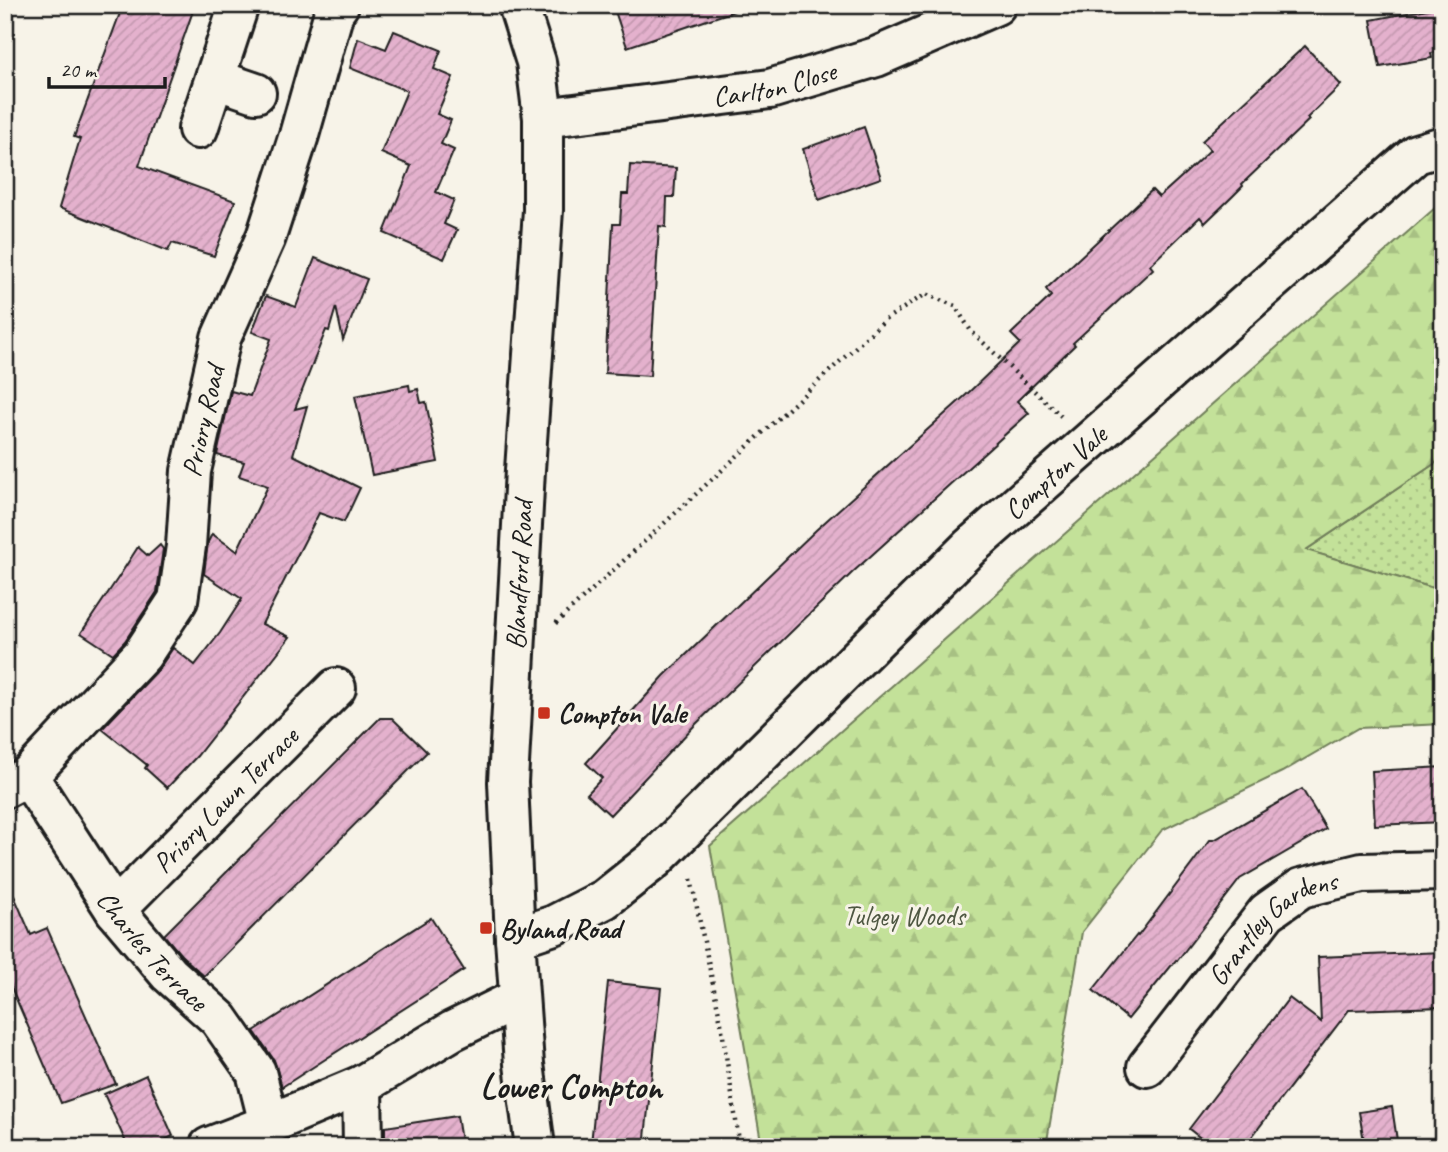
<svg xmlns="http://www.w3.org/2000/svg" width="1448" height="1152" viewBox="0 0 1448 1152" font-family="Caveat,sans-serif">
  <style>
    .grass { fill: url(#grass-dots); stroke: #707e5a; stroke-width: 2 }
    .forest { fill: url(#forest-firs); stroke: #707e5a; stroke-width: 2 }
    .building { fill: url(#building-hatch); stroke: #1c1c1c; stroke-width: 2 }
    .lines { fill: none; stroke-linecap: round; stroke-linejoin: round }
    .minor-casing { stroke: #1c1c1c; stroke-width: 44 }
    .path { stroke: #1c1c1c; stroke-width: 4.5; stroke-dasharray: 2 5; stroke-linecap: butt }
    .minor { stroke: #f7f3e8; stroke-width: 38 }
    .poi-dot { fill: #c8321e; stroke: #f7f3e8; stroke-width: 2.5 }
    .labels { text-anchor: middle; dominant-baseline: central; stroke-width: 6; stroke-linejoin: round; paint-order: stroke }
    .street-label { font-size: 28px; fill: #1c1c1c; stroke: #f7f3e8 }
    .poi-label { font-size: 28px; font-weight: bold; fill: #1c1c1c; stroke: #f7f3e8; text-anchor: start }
    .park-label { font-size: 28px; fill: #4e5742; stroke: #f7f3e8 }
    .district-label { font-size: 35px; font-weight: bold; fill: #1c1c1c; stroke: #f7f3e8 }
  </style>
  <defs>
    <pattern id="grass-dots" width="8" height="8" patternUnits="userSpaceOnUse" patternTransform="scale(1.75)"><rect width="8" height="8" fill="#c3e199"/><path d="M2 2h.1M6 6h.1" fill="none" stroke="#a7c083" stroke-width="1.8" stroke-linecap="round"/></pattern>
    <pattern id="forest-firs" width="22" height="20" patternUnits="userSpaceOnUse" patternTransform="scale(1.75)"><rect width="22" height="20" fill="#c3e199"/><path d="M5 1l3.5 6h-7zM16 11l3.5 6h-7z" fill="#a7c083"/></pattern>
    <pattern id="building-hatch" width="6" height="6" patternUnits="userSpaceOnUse" patternTransform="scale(1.75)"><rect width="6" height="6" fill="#e4b1cd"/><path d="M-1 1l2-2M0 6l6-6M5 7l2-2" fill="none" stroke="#c398af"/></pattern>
  </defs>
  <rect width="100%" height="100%" fill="#f7f3e8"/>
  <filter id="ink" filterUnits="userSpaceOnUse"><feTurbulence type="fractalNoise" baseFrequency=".0143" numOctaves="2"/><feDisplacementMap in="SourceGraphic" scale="14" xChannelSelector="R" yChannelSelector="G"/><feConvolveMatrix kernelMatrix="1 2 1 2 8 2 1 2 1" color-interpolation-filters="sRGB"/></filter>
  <g filter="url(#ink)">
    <path class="grass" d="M 1443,458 L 1443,591 L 1306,550 Z"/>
    <path class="forest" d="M 1443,201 L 1443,458 L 1306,550 L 1443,591 L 1443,724 L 1358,728 L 1282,772 L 1162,830 L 1082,932 L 1046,1147 L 762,1147 L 710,846 Z"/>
    <g class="building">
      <path d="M 123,5 L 195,5 L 139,166 L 235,201 L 214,256 L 172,243 L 168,251 L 59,208 L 80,139 L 74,137 Z"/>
      <path d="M 613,5 L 733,5 L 734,11 L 627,47 Z"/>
      <path d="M 1443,6 L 1443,51 L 1431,53 L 1432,58 L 1380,67 L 1371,20 Z"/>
      <path d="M 394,31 L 441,50 L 434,69 L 453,77 L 437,114 L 451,120 L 441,144 L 454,150 L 436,192 L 454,200 L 444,224 L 457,230 L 444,259 L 384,233 L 411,166 L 381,153 L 407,91 L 350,68 L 358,38 L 386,49 Z"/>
      <path d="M 1305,46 L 1341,85 L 1307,118 L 1309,120 L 1242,184 L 1243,186 L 1232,197 L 1205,223 L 1200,217 L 1150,265 L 1153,269 L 1073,343 L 1075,345 L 1017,401 L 1029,413 L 853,572 L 694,726 L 610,815 L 587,794 L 602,778 L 586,763 L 664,676 L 816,530 L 966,395 L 1020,343 L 1011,334 L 1051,296 L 1046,289 L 1152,190 L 1159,197 L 1190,169 L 1210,150 L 1202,141 Z"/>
      <path d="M 864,127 L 881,178 L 819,200 L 803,149 Z"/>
      <path d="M 630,165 L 676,168 L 674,197 L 667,197 L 666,227 L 659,226 L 650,376 L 605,373 L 613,224 L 620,224 L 622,194 L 628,194 Z"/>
      <path d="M 315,258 L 367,279 L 343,340 L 336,307 L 329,331 L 326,330 L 295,409 L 307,406 L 293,455 L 360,488 L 344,522 L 319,513 L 262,624 L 290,637 L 197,756 L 167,788 L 145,768 L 147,765 L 102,729 L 158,670 L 173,648 L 195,665 L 220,633 L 242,599 L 204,574 L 208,542 L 212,534 L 237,551 L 268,486 L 239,476 L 244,462 L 217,455 L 231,391 L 250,396 L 271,339 L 252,332 L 266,296 L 296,307 Z"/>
      <path d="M 409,385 L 410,391 L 418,389 L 421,403 L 426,402 L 438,462 L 372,475 L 355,396 Z"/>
      <path d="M 160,545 L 163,549 L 157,592 L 125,641 L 113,654 L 81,633 L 118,578 L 138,547 L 148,556 Z"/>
      <path d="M 380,718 L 392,718 L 427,752 L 204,976 L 181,955 L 164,935 Z"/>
      <path d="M 1443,767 L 1443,822 L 1375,825 L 1372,771 Z"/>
      <path d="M 1302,789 L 1326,829 L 1240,879 L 1177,961 L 1176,960 L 1128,1019 L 1093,990 L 1137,935 L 1138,936 L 1210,840 L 1214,840 Z"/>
      <path d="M 5,875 L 31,935 L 47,928 L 116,1084 L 61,1103 L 5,973 Z"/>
      <path d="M 431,918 L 464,970 L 282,1087 L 274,1060 L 254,1031 Z"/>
      <path d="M 1443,952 L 1443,1007 L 1349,1010 L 1244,1147 L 1212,1147 L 1189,1129 L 1289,998 L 1321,1022 L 1318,957 Z"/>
      <path d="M 608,982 L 661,988 L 644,1147 L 615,1147 L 591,1144 Z"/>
      <path d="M 146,1075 L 173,1136 L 150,1147 L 128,1147 L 104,1094 Z"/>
      <path d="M 1392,1107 L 1398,1147 L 1365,1147 L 1359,1112 Z"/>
      <path d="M 457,1116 L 462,1147 L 385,1147 L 385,1127 Z"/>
    </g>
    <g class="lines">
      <defs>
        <g id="minor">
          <path d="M 518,5 L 536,62 L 543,118 L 543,210 L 525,470 L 508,782 L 515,938 L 524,1064 L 535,1147"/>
          <path d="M 215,79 L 256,93"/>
          <path id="s1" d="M 543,118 L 770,89 L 876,57 L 996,5"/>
          <path d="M 198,129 L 239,5"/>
          <path id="s2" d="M 28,776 L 115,910 L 169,974 L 219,1019 L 256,1072 L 269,1124"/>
          <path id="s3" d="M 5,788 L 28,776 L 142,655 L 178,600 L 186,546 L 191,471 L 221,338 L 266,237 L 299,135 L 334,12 L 339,5"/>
          <path id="s4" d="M 115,910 L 336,688"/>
          <path id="s5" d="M 515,938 L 554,925 L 605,899 L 654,860 L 970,547 L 1416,154 L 1443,146"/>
          <path id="s6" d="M 1147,1067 L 1267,912 L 1301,888 L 1362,873 L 1443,871"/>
          <path d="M 362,1085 L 363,1147"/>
          <path d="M 209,1147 L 269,1124 L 362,1085 L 452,1031 L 519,998"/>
        </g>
      </defs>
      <use href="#minor" class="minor-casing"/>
      <g class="path">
        <path d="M 556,623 L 886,319 L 926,294 L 955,306 L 971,331 L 1061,416"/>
        <path d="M 691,879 L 721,1023 L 740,1147"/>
      </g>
      <use href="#minor" class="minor"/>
    </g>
  </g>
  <g class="poi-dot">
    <rect x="537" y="706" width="14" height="14" rx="3.5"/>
    <rect x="479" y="921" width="14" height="14" rx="3.5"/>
  </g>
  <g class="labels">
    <g class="street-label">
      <text stroke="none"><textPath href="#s1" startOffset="234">Carlton Close</textPath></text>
      <text stroke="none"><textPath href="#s3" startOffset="439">Priory Road</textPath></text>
      <text stroke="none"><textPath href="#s5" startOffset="719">Compton Vale</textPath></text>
      <text transform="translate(519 575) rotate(-87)">Blandford Road</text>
      <text stroke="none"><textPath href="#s4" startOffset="156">Priory Lawn Terrace</textPath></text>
      <text stroke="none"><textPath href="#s6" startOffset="191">Grantley Gardens</textPath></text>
      <text stroke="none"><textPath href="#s2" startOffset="215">Charles Terrace</textPath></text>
    </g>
    <g class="poi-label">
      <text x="558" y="713">Compton Vale</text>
      <text x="500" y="928">Byland Road</text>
    </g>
    <g class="park-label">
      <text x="904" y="915">Tulgey Woods</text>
    </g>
    <g class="district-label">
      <text x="571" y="1086">Lower Compton</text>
    </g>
  </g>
  <rect width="1448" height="1152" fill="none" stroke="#f7f3e8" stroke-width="28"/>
  <rect x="14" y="14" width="1420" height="1124" fill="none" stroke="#1c1c1c" stroke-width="2.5" filter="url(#ink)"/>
  <path d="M49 77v10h116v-10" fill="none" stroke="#1c1c1c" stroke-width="3.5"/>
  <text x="60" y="77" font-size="21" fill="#1c1c1c" stroke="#f7f3e8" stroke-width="5" paint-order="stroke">20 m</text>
</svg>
